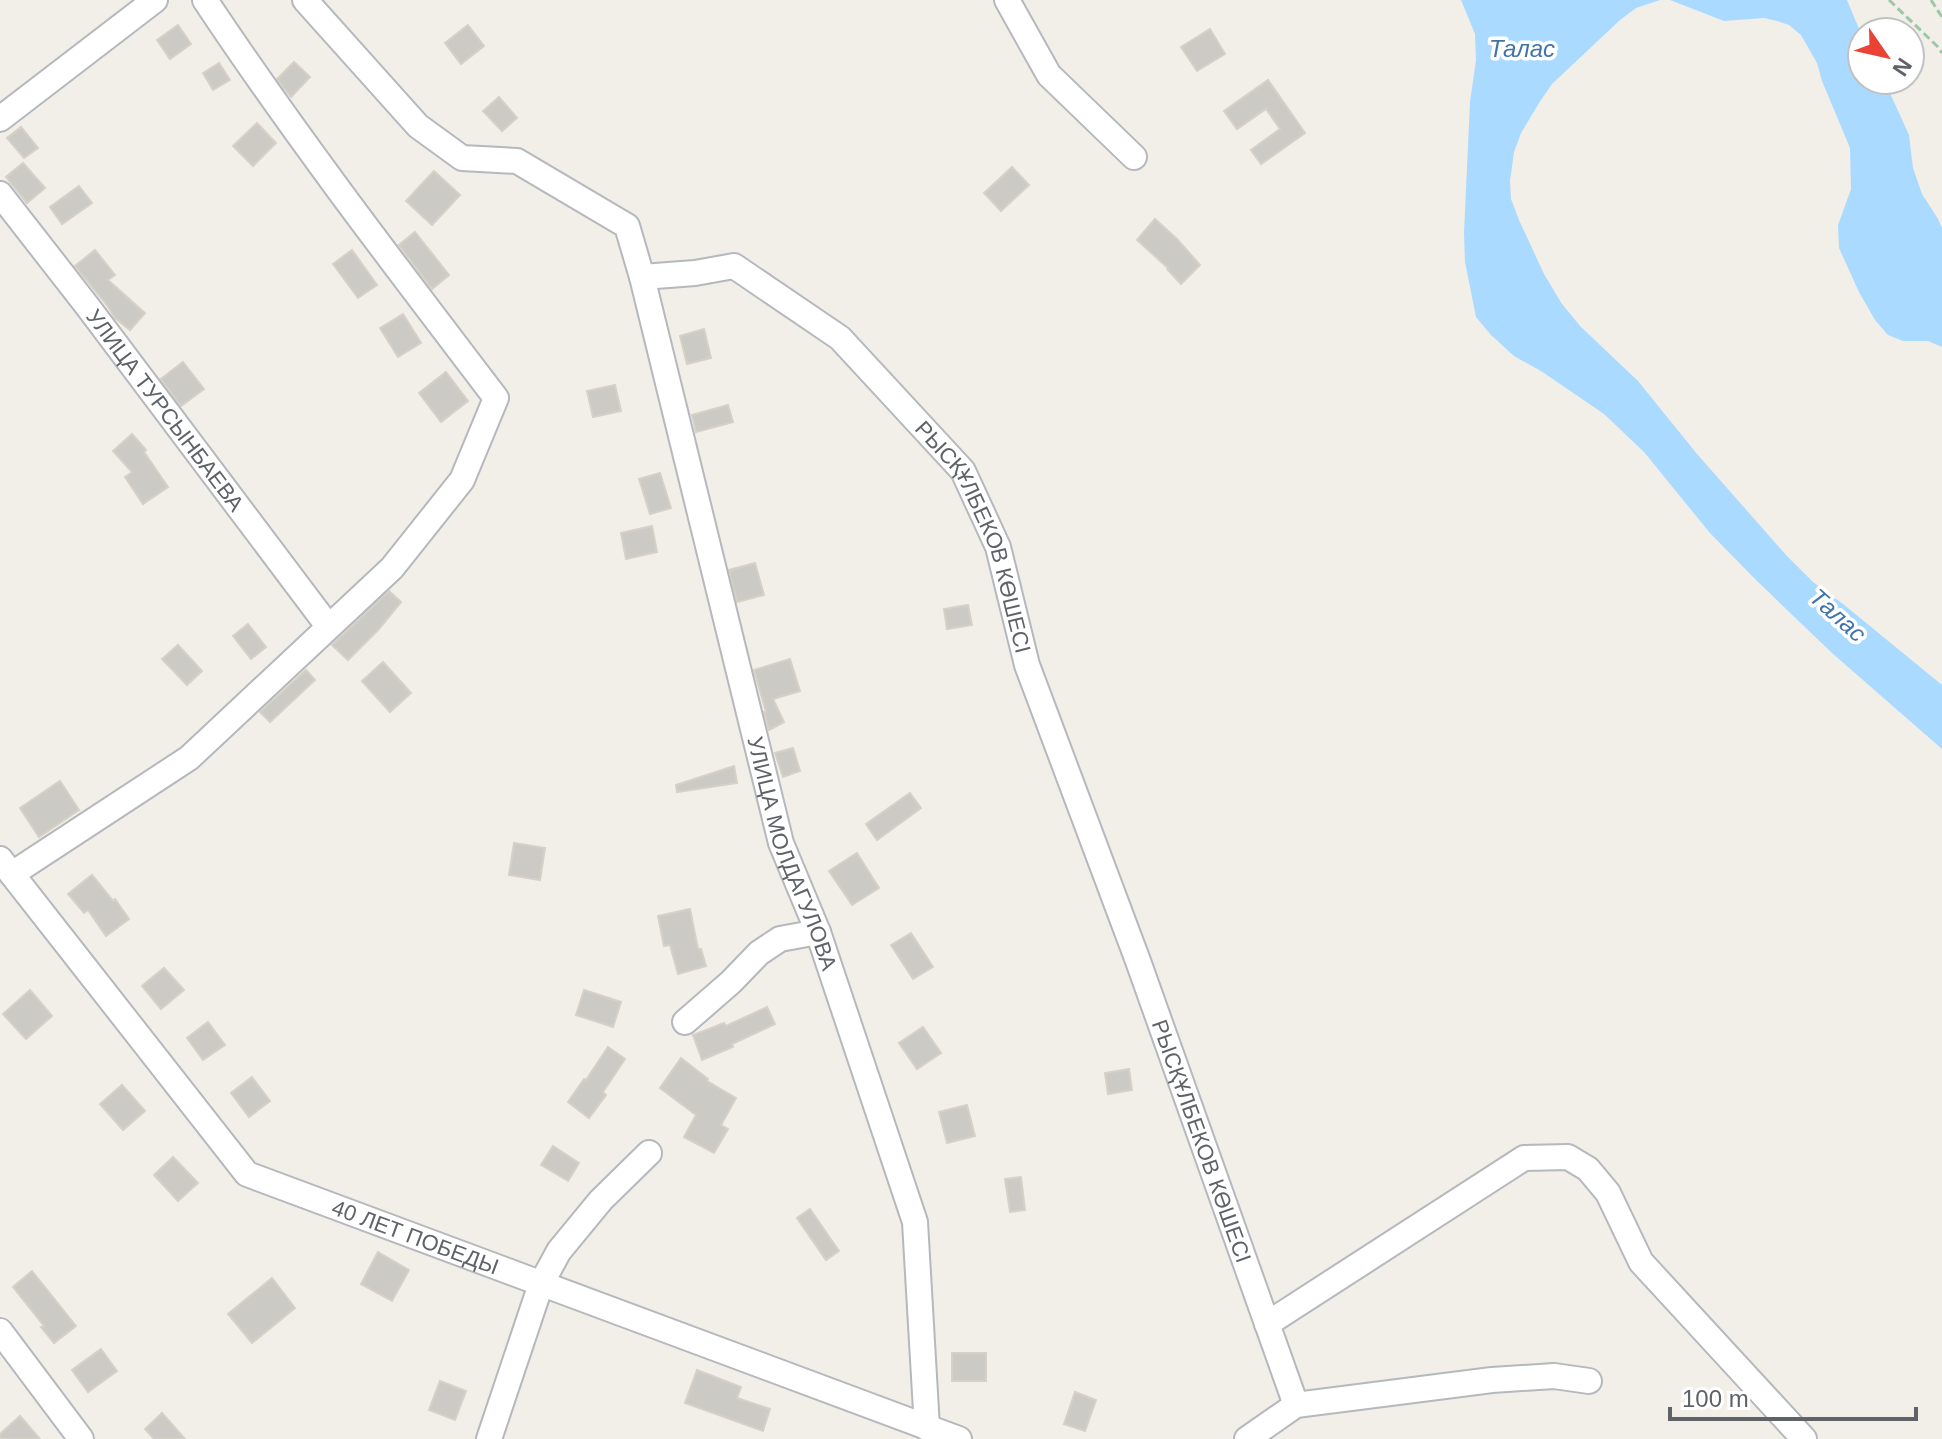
<svg xmlns="http://www.w3.org/2000/svg" width="1942" height="1439" viewBox="0 0 1942 1439" font-family="Arial,sans-serif">
  <style>
    .water { fill: #aadaff }
    .building { fill: #cccac5; stroke: #d6d1c6; stroke-width: 2 }
    .lines { fill: none; stroke-linecap: round; stroke-linejoin: round }
    .minor-casing { stroke: #b5b8bc; stroke-width: 28 }
    .path { stroke: #9cc7a9; stroke-width: 3; stroke-dasharray: 8 4; stroke-linecap: butt }
    .minor { stroke: #fff; stroke-width: 24 }
    .labels { text-anchor: middle; dominant-baseline: central; stroke-width: 7; stroke-linejoin: round; paint-order: stroke }
    .street-label { font-size: 22px; fill: #5f6368; stroke: #fff }
    .water-label { font-size: 24px; font-style: italic; fill: #4174aa; stroke: #fff }
  </style>
  <rect width="100%" height="100%" fill="#f1efe8"/>
  <g class="water">
    <path d="M 1461,0 L 1660,0 L 1636,8 L 1620,20 L 1552,84 L 1539,103 L 1521,133 L 1514,152 L 1510,181 L 1511,199 L 1519,220 L 1544,274 L 1562,304 L 1581,327 L 1638,381 L 1697,454 L 1786,555 L 1813,582 L 1843,604 L 1942,685 L 1942,749 L 1832,653 L 1756,580 L 1710,533 L 1644,452 L 1604,414 L 1541,371 L 1514,356 L 1491,335 L 1476,317 L 1465,262 L 1464,233 L 1470,102 L 1476,60 L 1475,34 Z"/>
    <path d="M 1670,0 L 1847,0 L 1862,36 L 1862,80 L 1884,80 L 1909,135 L 1913,168 L 1922,194 L 1938,219 L 1942,228 L 1942,347 L 1928,341 L 1903,341 L 1888,335 L 1875,320 L 1859,292 L 1839,248 L 1838,225 L 1851,189 L 1850,148 L 1822,81 L 1817,63 L 1801,35 L 1789,25 L 1777,21 L 1764,18 L 1724,21 Z"/>
  </g>
  <g class="building">
    <path d="M 178,25 L 191,44 L 170,59 L 157,40 Z"/>
    <path d="M 468,25 L 484,46 L 461,64 L 445,43 Z"/>
    <path d="M 1210,29 L 1225,54 L 1197,71 L 1181,47 Z"/>
    <path d="M 294,62 L 310,77 L 291,97 L 277,79 Z"/>
    <path d="M 219,63 L 230,80 L 213,90 L 203,73 Z"/>
    <path d="M 1268,80 L 1305,133 L 1261,164 L 1251,150 L 1280,129 L 1266,109 L 1237,129 L 1224,111 Z"/>
    <path d="M 499,97 L 517,118 L 502,131 L 483,111 Z"/>
    <path d="M 257,123 L 276,143 L 253,166 L 233,146 Z"/>
    <path d="M 21,127 L 38,148 L 24,158 L 7,138 Z"/>
    <path d="M 23,163 L 45,188 L 27,203 L 6,177 Z"/>
    <path d="M 1012,167 L 1029,185 L 1001,211 L 984,193 Z"/>
    <path d="M 434,171 L 460,195 L 432,225 L 406,201 Z"/>
    <path d="M 79,186 L 92,203 L 62,224 L 50,207 Z"/>
    <path d="M 1155,219 L 1177,239 L 1200,265 L 1181,284 L 1167,269 L 1168,268 L 1137,240 Z"/>
    <path d="M 415,232 L 449,275 L 432,289 L 399,245 Z"/>
    <path d="M 95,250 L 115,275 L 108,280 L 145,313 L 130,330 L 115,318 L 107,305 L 75,266 Z"/>
    <path d="M 352,250 L 377,285 L 358,298 L 333,264 Z"/>
    <path d="M 403,314 L 421,343 L 398,357 L 380,328 Z"/>
    <path d="M 704,329 L 711,358 L 687,364 L 680,336 Z"/>
    <path d="M 183,362 L 204,389 L 181,406 L 161,379 Z"/>
    <path d="M 446,372 L 468,401 L 441,422 L 419,393 Z"/>
    <path d="M 615,385 L 621,411 L 593,417 L 587,391 Z"/>
    <path d="M 728,405 L 733,422 L 696,432 L 692,415 Z"/>
    <path d="M 132,434 L 146,450 L 144,452 L 168,487 L 143,504 L 125,477 L 132,472 L 113,451 Z"/>
    <path d="M 660,473 L 671,508 L 650,514 L 639,479 Z"/>
    <path d="M 652,526 L 657,552 L 626,559 L 621,533 Z"/>
    <path d="M 755,563 L 764,595 L 737,602 L 729,570 Z"/>
    <path d="M 389,591 L 401,602 L 379,629 L 348,660 L 332,645 Z"/>
    <path d="M 968,605 L 972,625 L 947,629 L 944,609 Z"/>
    <path d="M 248,624 L 266,647 L 251,659 L 233,636 Z"/>
    <path d="M 178,645 L 202,671 L 187,685 L 162,659 Z"/>
    <path d="M 790,659 L 800,691 L 773,699 L 784,722 L 769,730 L 764,712 L 766,712 L 754,670 Z"/>
    <path d="M 383,662 L 411,693 L 390,712 L 362,681 Z"/>
    <path d="M 306,670 L 315,680 L 270,722 L 260,712 Z"/>
    <path d="M 793,748 L 800,771 L 783,777 L 775,753 Z"/>
    <path d="M 734,766 L 737,783 L 677,792 L 676,785 Z"/>
    <path d="M 60,781 L 79,810 L 39,837 L 20,808 Z"/>
    <path d="M 910,793 L 921,808 L 877,840 L 866,824 Z"/>
    <path d="M 514,843 L 545,848 L 540,880 L 509,875 Z"/>
    <path d="M 857,853 L 879,888 L 852,905 L 829,871 Z"/>
    <path d="M 92,875 L 113,901 L 115,899 L 129,919 L 106,936 L 88,910 L 84,913 L 68,894 Z"/>
    <path d="M 690,909 L 698,949 L 701,949 L 706,966 L 678,974 L 670,945 L 664,946 L 658,916 Z"/>
    <path d="M 911,933 L 933,967 L 913,979 L 891,945 Z"/>
    <path d="M 164,968 L 184,990 L 161,1009 L 142,986 Z"/>
    <path d="M 30,990 L 52,1016 L 26,1039 L 3,1014 Z"/>
    <path d="M 584,990 L 621,1002 L 613,1027 L 576,1015 Z"/>
    <path d="M 767,1007 L 775,1024 L 732,1044 L 733,1047 L 702,1060 L 693,1035 L 724,1023 L 726,1026 Z"/>
    <path d="M 208,1022 L 225,1045 L 203,1060 L 187,1038 Z"/>
    <path d="M 923,1027 L 941,1053 L 917,1069 L 899,1043 Z"/>
    <path d="M 608,1047 L 625,1059 L 603,1092 L 606,1095 L 589,1118 L 568,1102 L 584,1079 L 586,1080 Z"/>
    <path d="M 681,1058 L 708,1079 L 707,1081 L 736,1098 L 721,1125 L 728,1129 L 714,1153 L 684,1137 L 696,1115 L 660,1088 Z"/>
    <path d="M 1129,1069 L 1132,1090 L 1108,1094 L 1105,1073 Z"/>
    <path d="M 252,1077 L 270,1101 L 249,1117 L 231,1093 Z"/>
    <path d="M 122,1085 L 145,1111 L 123,1130 L 100,1104 Z"/>
    <path d="M 967,1105 L 975,1136 L 947,1143 L 939,1112 Z"/>
    <path d="M 553,1146 L 579,1163 L 568,1181 L 541,1165 Z"/>
    <path d="M 173,1157 L 198,1183 L 178,1201 L 154,1175 Z"/>
    <path d="M 1021,1177 L 1025,1210 L 1010,1212 L 1005,1179 Z"/>
    <path d="M 810,1209 L 839,1251 L 826,1260 L 797,1218 Z"/>
    <path d="M 378,1252 L 409,1270 L 392,1301 L 361,1284 Z"/>
    <path d="M 32,1271 L 76,1326 L 54,1343 L 41,1327 L 44,1326 L 13,1287 Z"/>
    <path d="M 272,1278 L 295,1308 L 252,1343 L 228,1314 Z"/>
    <path d="M 101,1349 L 117,1371 L 88,1392 L 72,1370 Z"/>
    <rect x="952" y="1353" width="34" height="28"/>
    <path d="M 697,1370 L 741,1387 L 737,1398 L 770,1409 L 763,1431 L 685,1403 Z"/>
    <path d="M 440,1381 L 466,1391 L 455,1420 L 429,1410 Z"/>
    <path d="M 1075,1392 L 1096,1400 L 1085,1431 L 1064,1424 Z"/>
    <path d="M 162,1413 L 185,1439 L 154,1439 L 145,1429 Z"/>
    <path d="M 20,1416 L 40,1439 L 0,1439 L 0,1434 Z"/>
  </g>
  <g class="lines">
    <defs>
      <g id="minor">
        <path id="s1" d="M 305,0 L 418,126 L 462,158 L 517,161 L 627,226 L 642,277 L 695,273 L 734,266 L 840,338 L 963,471 L 998,547 L 1027,665 L 1138,961 L 1296,1405"/>
        <path d="M 1007,0 L 1049,75 L 1134,157"/>
        <path d="M 0,119 L 155,0"/>
        <path id="s2" d="M 0,194 L 88,307 L 328,626"/>
        <path id="s3" d="M 642,277 L 781,843 L 818,932 L 915,1222 L 927,1428"/>
        <path id="s4" d="M 0,859 L 247,1174 L 959,1439"/>
        <path d="M 12,874 L 189,758 L 392,568 L 462,480 L 496,398 C 397,268 296,137 205,0"/>
        <path d="M 685,1022 L 731,982 L 759,953 L 780,939 L 818,932"/>
        <path d="M 1267,1324 L 1524,1158 L 1568,1157 L 1588,1169 L 1608,1193 L 1641,1262 L 1804,1439"/>
        <path d="M 0,1331 L 81,1439"/>
        <path d="M 489,1439 L 541,1284 L 559,1251 L 601,1200 L 649,1153"/>
        <path d="M 1247,1439 L 1296,1405 L 1492,1380 L 1554,1376 L 1589,1381"/>
      </g>
    </defs>
    <use href="#minor" class="minor-casing"/>
    <g class="path">
      <path d="M 1889,0 L 1937,46 L 1942,53"/>
      <path d="M 1931,0 L 1942,17"/>
    </g>
    <use href="#minor" class="minor"/>
  </g>
  <g class="labels">
    <g class="street-label">
      <text stroke="none"><textPath href="#s2" startOffset="272">УЛИЦА ТУРСЫНБАЕВА</textPath></text>
      <text stroke="none"><textPath href="#s1" startOffset="926">РЫСҚҰЛБЕКОВ КӨШЕСІ</textPath></text>
      <text stroke="none"><textPath href="#s3" startOffset="596">УЛИЦА МОЛДАГУЛОВА</textPath></text>
      <text stroke="none"><textPath href="#s1" startOffset="1574">РЫСҚҰЛБЕКОВ КӨШЕСІ</textPath></text>
      <text stroke="none"><textPath href="#s4" startOffset="580">40 ЛЕТ ПОБЕДЫ</textPath></text>
    </g>
    <g class="water-label">
      <text x="1522" y="48">Талас</text>
      <text transform="translate(1838 615) rotate(42)">Талас</text>
    </g>
  </g>
  <g transform="translate(1886 56) rotate(124)"><circle r="38" fill="#ffffff" stroke="#bfc1c3" stroke-width="2"/>
  <path d="M0-6L14 30L0 20L-14 30Z" fill="#ea4335"/>
  <text y="-12" font-size="22" font-weight="bold" text-anchor="middle" fill="#5f6368">N</text>
  </g>
  <path d="M1670 1407v12h246v-12" fill="none" stroke="#5f6368" stroke-width="4"/>
  <text x="1682" y="1407" font-size="24" fill="#5f6368" stroke="#ffffff" stroke-width="6" paint-order="stroke">100 m</text>
</svg>
